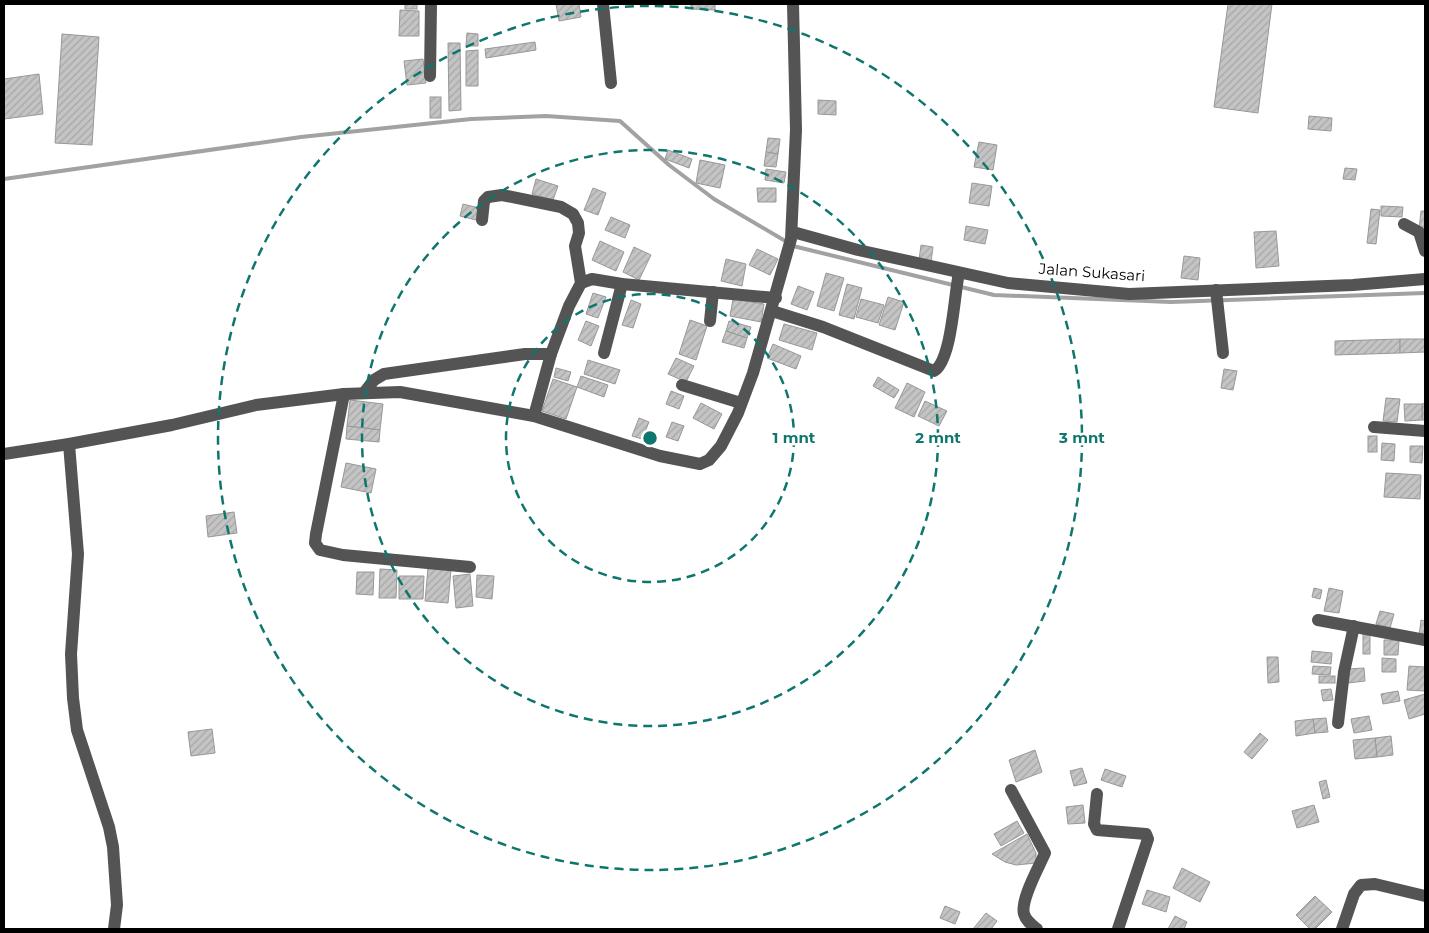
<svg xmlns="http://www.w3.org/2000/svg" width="1429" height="933" viewBox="0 0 1429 933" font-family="Montserrat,sans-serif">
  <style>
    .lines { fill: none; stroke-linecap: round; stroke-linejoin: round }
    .stream { stroke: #a2a2a2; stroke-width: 4 }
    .building { fill: url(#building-hatch); stroke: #989898 }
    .minor { stroke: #545454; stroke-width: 12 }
    .ring { fill: none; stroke: #0f766e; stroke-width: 2.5; stroke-dasharray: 9 6 }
    .labels { text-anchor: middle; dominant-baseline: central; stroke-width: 5; stroke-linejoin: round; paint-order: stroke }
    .street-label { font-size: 15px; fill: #000; stroke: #fff }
    .centre { fill: #0f766e; stroke: #fff; stroke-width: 2.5 }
    .ring-label { font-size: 15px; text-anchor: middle; font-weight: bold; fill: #0f766e; stroke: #fff; stroke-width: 5; stroke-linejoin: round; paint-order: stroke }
  </style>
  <defs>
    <pattern id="building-hatch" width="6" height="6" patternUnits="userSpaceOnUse" patternTransform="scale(1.25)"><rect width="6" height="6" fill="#c4c4c4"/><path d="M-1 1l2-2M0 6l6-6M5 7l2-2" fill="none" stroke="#a7a7a7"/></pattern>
  </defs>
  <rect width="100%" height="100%" fill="#fff"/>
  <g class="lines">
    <g class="stream">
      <path d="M 4,179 L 301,137 L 471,119 L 546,116 L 620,121 L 669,165 L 714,199 L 787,242"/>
      <path d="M 793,246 L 994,295 L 1171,302 L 1425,293"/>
    </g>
  </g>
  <g class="building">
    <rect x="405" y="4" width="12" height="5"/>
    <path d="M 556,4 L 579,4 L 581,17 L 559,21 Z"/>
    <path d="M 691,4 L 715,4 L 715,10 L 691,9 Z"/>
    <path d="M 1228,4 L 1272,4 L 1258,113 L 1214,107 Z"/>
    <path d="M 400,10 L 419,11 L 419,36 L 399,36 Z"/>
    <path d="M 467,33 L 478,34 L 478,46 L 466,46 Z"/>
    <path d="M 62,34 L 99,37 L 92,145 L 55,143 Z"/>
    <path d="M 535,42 L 536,50 L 486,58 L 485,49 Z"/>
    <path d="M 448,43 L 460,43 L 461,110 L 449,111 Z"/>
    <path d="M 478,50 L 478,86 L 466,86 L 466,51 Z"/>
    <path d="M 423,59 L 426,83 L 407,85 L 404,61 Z"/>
    <path d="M 39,74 L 43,114 L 4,119 L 4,79 Z"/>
    <rect x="430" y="97" width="11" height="21"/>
    <path d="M 818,100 L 836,101 L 836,115 L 818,114 Z"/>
    <path d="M 1309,116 L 1332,118 L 1331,131 L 1308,129 Z"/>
    <path d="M 768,138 L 780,139 L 778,154 L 766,152 Z"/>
    <path d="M 979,142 L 997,145 L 993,170 L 974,167 Z"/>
    <path d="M 668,150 L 692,159 L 689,168 L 665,159 Z"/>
    <path d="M 766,152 L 778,154 L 776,167 L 764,166 Z"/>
    <path d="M 700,160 L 725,165 L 720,188 L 696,183 Z"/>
    <path d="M 1345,168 L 1357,169 L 1355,180 L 1343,179 Z"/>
    <path d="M 766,169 L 786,172 L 784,183 L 765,180 Z"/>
    <path d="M 536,179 L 558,186 L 553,200 L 532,194 Z"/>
    <path d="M 972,183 L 992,186 L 989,206 L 969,203 Z"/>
    <path d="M 593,188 L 606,193 L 598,215 L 584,210 Z"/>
    <path d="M 757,188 L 776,188 L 776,202 L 758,202 Z"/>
    <path d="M 463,204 L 479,208 L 476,220 L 460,216 Z"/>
    <path d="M 1381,206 L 1403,207 L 1402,217 L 1381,216 Z"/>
    <path d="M 1371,209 L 1380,210 L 1376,244 L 1367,243 Z"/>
    <path d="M 1421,211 L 1425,211 L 1425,230 L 1419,230 Z"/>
    <path d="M 611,217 L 630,225 L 625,238 L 605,230 Z"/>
    <path d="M 966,226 L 988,230 L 985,244 L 964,240 Z"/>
    <path d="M 1276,231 L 1279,266 L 1256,268 L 1254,232 Z"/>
    <path d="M 600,241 L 624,252 L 616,271 L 592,260 Z"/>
    <path d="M 921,245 L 933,247 L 931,262 L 919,260 Z"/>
    <path d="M 634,247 L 651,255 L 639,280 L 623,272 Z"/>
    <path d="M 757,249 L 778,259 L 770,275 L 749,265 Z"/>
    <path d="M 1184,256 L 1200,258 L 1198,280 L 1181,278 Z"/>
    <path d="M 726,259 L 746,264 L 742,286 L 721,281 Z"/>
    <path d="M 826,273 L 844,278 L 834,311 L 817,306 Z"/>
    <path d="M 847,284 L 862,288 L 854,319 L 839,315 Z"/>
    <path d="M 798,286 L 814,292 L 807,310 L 791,304 Z"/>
    <path d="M 593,293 L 606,297 L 598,318 L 586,314 Z"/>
    <path d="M 888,297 L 904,302 L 895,330 L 879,325 Z"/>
    <path d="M 733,299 L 764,304 L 761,322 L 730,316 Z"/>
    <path d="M 861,299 L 884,305 L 878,323 L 856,317 Z"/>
    <path d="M 631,300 L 641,304 L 633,328 L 622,325 Z"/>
    <path d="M 690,320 L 707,326 L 696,360 L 679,354 Z"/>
    <path d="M 586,321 L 599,326 L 591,346 L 578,340 Z"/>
    <path d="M 729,321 L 751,327 L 747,338 L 726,331 Z"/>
    <path d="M 784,324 L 817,333 L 812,350 L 779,340 Z"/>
    <path d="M 726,331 L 747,338 L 744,348 L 722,342 Z"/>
    <path d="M 1400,339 L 1400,353 L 1335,355 L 1335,341 Z"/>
    <path d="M 1400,339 L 1425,339 L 1425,352 L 1400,353 Z"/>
    <path d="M 773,344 L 801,356 L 796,369 L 767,358 Z"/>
    <path d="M 676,358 L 694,366 L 686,382 L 668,374 Z"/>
    <path d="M 588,360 L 620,370 L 615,384 L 584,374 Z"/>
    <path d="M 556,368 L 571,372 L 568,381 L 554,377 Z"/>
    <path d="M 1224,369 L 1237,371 L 1233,390 L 1221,388 Z"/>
    <path d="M 581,376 L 608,385 L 604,397 L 577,387 Z"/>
    <path d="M 878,377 L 899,390 L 894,398 L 873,386 Z"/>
    <path d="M 553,379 L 577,387 L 566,419 L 542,411 Z"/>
    <path d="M 907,383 L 925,392 L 914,417 L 895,408 Z"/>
    <path d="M 671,391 L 684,396 L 679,409 L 666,404 Z"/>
    <path d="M 1386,398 L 1400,399 L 1397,422 L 1383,421 Z"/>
    <path d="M 350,400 L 383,404 L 380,430 L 347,426 Z"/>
    <path d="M 925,401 L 947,411 L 939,426 L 918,416 Z"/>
    <path d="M 701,403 L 722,414 L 714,429 L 693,418 Z"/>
    <path d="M 1425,403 L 1425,420 L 1422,420 L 1422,404 Z"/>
    <path d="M 1404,404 L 1422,404 L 1422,420 L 1405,421 Z"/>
    <path d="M 639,418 L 649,422 L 642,439 L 632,436 Z"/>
    <path d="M 672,422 L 684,426 L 678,441 L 666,437 Z"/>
    <path d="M 347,426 L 380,430 L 379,442 L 346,439 Z"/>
    <rect x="1368" y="436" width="9" height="16"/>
    <path d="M 1382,443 L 1395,444 L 1394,461 L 1381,460 Z"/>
    <path d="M 1410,446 L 1423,446 L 1422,463 L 1410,462 Z"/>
    <path d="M 346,463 L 376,469 L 371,493 L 341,487 Z"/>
    <path d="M 1386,473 L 1421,475 L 1420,499 L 1384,497 Z"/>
    <path d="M 234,512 L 237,533 L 208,537 L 206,516 Z"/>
    <path d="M 428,568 L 451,570 L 448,603 L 425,601 Z"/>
    <path d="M 380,569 L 397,570 L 396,598 L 379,598 Z"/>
    <path d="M 357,572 L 374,572 L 373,595 L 356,594 Z"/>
    <path d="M 470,574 L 473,606 L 456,608 L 453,576 Z"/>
    <path d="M 477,575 L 494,576 L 492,599 L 476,597 Z"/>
    <path d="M 399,576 L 424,576 L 423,599 L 399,599 Z"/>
    <path d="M 1314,588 L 1322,590 L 1320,599 L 1312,597 Z"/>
    <path d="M 1329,588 L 1343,591 L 1339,613 L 1324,611 Z"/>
    <path d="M 1380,611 L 1394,614 L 1390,628 L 1376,624 Z"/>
    <path d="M 1421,620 L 1425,621 L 1425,637 L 1419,636 Z"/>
    <rect x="1363" y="634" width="7" height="20"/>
    <path d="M 1384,640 L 1399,640 L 1398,655 L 1384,655 Z"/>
    <path d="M 1312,651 L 1332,653 L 1331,664 L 1311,662 Z"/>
    <path d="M 1267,657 L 1278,657 L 1279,682 L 1268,683 Z"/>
    <path d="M 1382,658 L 1396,659 L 1396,672 L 1382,672 Z"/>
    <path d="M 1313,666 L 1331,667 L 1330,675 L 1312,674 Z"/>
    <path d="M 1409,666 L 1425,667 L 1425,691 L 1407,690 Z"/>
    <path d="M 1364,668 L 1365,681 L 1348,683 L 1347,669 Z"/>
    <rect x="1319" y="676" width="16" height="7"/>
    <path d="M 1331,689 L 1333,700 L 1323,701 L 1321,690 Z"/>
    <path d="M 1398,691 L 1400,701 L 1383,704 L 1381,694 Z"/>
    <path d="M 1425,694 L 1425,714 L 1409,719 L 1404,700 Z"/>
    <path d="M 1369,716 L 1372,730 L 1354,733 L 1351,719 Z"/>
    <path d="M 1326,718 L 1328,732 L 1315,733 L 1313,719 Z"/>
    <path d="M 1313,719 L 1315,733 L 1296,736 L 1295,721 Z"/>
    <path d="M 212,729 L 215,753 L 191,756 L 188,732 Z"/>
    <path d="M 1260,733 L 1268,740 L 1252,759 L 1244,752 Z"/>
    <path d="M 1391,736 L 1393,755 L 1377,757 L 1375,738 Z"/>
    <path d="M 1375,738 L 1377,757 L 1355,759 L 1353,740 Z"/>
    <path d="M 1035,750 L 1042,772 L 1016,782 L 1009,760 Z"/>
    <path d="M 1082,768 L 1087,783 L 1074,786 L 1070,771 Z"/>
    <path d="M 1105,769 L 1126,776 L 1122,787 L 1101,780 Z"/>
    <path d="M 1326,780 L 1330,797 L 1323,799 L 1319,782 Z"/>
    <path d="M 1083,805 L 1085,823 L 1068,824 L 1066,807 Z"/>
    <path d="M 1314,805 L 1319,822 L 1297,828 L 1292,811 Z"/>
    <path d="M 1017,821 L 1024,833 L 1001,846 L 994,834 Z"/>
    <path d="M 1027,834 L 1036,853 L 1036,863 L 1016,865 L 1005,862 L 992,854 Z"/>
    <path d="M 1182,868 L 1210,882 L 1200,902 L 1173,888 Z"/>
    <path d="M 1147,890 L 1170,897 L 1166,912 L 1142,904 Z"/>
    <path d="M 1315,896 L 1332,912 L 1315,929 L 1310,929 L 1296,915 Z"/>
    <path d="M 945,906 L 960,912 L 955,924 L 940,918 Z"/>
    <path d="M 986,913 L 997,921 L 991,929 L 973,929 Z"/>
    <path d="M 1175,916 L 1187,922 L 1184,929 L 1168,929 Z"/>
  </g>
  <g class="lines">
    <g class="minor">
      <path d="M 603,4 L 611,83"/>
      <path d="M 430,76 L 431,4"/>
      <path d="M 1404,224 L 1419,232 L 1425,251"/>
      <path d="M 793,232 L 858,250 L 1008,283 L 1129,294 L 1353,285 L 1425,279"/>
      <path d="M 581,283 L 592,279 L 622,284 L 776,298"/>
      <path d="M 1216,290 L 1223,353"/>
      <path d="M 772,311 L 823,327 L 934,371 C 952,360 954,295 959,273"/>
      <path d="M 710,321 L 713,292"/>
      <path d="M 604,353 L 622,284"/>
      <path d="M 682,385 L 741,403"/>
      <path d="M 364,393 L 374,380 L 384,374 L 525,354 L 551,354 L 569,306 L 581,283 L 575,246 L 579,233 L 578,223 L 573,214 L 561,207 L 502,195 L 488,197 L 484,201 L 482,220"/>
      <path d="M 344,394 L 316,534 L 315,543 L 320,550 L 343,555 L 470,567"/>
      <path d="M 534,416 L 551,354"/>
      <path d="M 1374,427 L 1425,431"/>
      <path d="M 69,444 L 78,554 L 71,654 L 73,698 L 77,730 L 109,827 L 113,847 L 117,905 L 114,929"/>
      <path d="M 4,454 L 69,444 L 172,425 L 256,405 L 344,394 L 400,392 L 534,416 L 660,456 L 700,464 L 709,460 L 721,446 L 738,413 L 753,373 L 791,239 L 796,130 L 793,4"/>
      <path d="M 1318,620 L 1425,640"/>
      <path d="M 1338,723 L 1344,672 L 1354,626"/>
      <path d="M 1011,790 L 1045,853 C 1039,867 1020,900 1024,914 C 1026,921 1032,925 1037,929"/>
      <path d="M 1097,794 L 1094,824 L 1097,830 L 1146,834 L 1148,839 L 1118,929"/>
      <path d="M 1342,929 L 1354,894 L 1361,885 L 1375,884 L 1425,896"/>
    </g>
  </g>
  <g class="ring">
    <circle cx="650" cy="438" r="144"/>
    <circle cx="650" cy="438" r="288"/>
    <circle cx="650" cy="438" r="432"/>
  </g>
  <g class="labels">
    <g class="street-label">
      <text transform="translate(1092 272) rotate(4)">Jalan Sukasari</text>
    </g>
  </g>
  <circle cx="650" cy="438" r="8" class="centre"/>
  <g class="ring-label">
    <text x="794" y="443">1 mnt</text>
    <text x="938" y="443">2 mnt</text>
    <text x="1082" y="443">3 mnt</text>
  </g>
  <rect width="1429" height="933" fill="none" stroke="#000000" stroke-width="10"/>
</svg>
